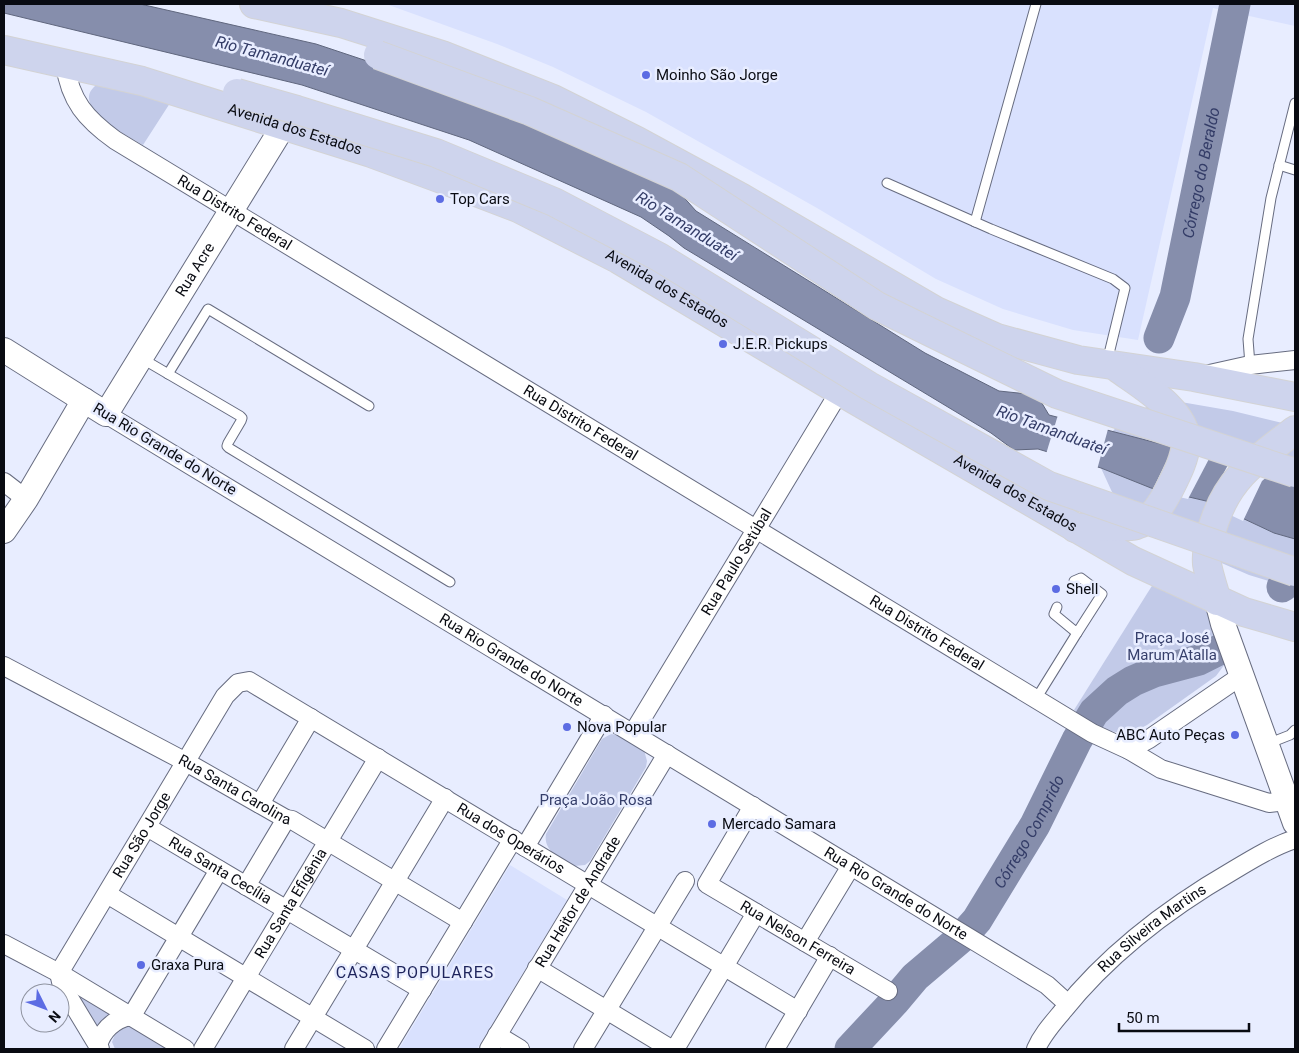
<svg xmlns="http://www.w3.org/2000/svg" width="1299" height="1053" viewBox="0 0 1299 1053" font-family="Roboto,sans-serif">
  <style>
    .built { fill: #d9e1fe }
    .green { fill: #c2cae8 }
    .water { fill: #868eac; stroke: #60677e }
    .pier { fill: #e8edff }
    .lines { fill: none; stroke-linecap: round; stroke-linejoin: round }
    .river { stroke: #868eac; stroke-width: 31 }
    .lane-casing { stroke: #676c80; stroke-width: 11 }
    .street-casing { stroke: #676c80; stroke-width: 20 }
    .secondary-casing { stroke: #676c80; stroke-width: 26 }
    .highway-casing { stroke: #d3d3d4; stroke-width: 30 }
    .lane { stroke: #fff; stroke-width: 9 }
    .street { stroke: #fff; stroke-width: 18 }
    .secondary { stroke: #fff; stroke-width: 24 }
    .highway { stroke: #ced4ed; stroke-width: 28 }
    .highway-bridge-casing { stroke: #d3d3d4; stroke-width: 30; stroke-linecap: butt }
    .highway-bridge { stroke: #ced4ed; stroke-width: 28 }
    .poi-dot { fill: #5c6ce3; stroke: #e8edff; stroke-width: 2 }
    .labels { text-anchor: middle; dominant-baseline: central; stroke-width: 5; stroke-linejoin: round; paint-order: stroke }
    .poi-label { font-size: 15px; fill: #090b12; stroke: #e8edff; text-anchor: start }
    .street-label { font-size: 15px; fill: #090b12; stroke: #e8edff }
    .park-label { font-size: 15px; fill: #363f6b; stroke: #e8edff }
    .water-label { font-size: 16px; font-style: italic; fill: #333c67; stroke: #e8edff }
    .neighbourhood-label { font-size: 16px; letter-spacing: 1px; fill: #1e245c; stroke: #e8edff }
  </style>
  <rect width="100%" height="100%" fill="#e8edff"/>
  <g class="built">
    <path d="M 386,4 L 1295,4 L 1295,26 L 1213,8 L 1138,340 L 1073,330 L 1003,309 L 936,279 L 817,208 L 646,112 L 553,67 L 497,44 Z"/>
    <path d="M 510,865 L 567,900 L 477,1049 L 399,1049 Z"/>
  </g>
  <g class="green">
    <path d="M 99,83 L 172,100 L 143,145 C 127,135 65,105 99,83 Z"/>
    <path d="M 1181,402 L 1233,411 L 1295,426 L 1295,486 L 1161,444 L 1112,432 L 1128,415 L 1154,404 Z"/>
    <path d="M 1101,468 L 1151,488 L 1206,501 L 1274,533 L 1295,539 L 1295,589 L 1249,575 L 1201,554 L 1118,501 L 1112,492 Z"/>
    <path d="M 1155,581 L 1196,604 L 1213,615 L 1225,664 L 1216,676 L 1147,725 L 1137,730 L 1126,733 L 1115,732 L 1104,729 L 1074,710 Z"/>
    <path d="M 611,734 L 617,735 L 644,750 L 647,761 L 646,767 L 590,861 L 585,865 L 574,866 C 561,858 543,852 546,834 L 602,739 Z"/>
    <path d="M 71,988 L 118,1014 L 100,1030 Z"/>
    <path d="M 135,1026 L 170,1049 L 115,1049 L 112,1042 L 116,1032 L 127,1027 Z"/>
  </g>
  <path class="water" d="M 4,4 L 140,4 L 316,44 L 490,102 L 660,179 L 680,193 L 696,211 L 925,353 L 999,391 L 1037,395 L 1049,415 L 1161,444 L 1295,486 L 1295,539 L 1274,533 L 1206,501 L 1151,488 L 1101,468 L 1038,449 L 1014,450 L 991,433 L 684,248 L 669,236 L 641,217 L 469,140 L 302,85 L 4,13 Z"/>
  <g class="pier">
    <path d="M 1058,415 L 1108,429 L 1097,470 L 1046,454 Z"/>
    <path d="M 1172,450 L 1210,457 L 1188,499 L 1152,491 Z"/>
    <path d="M 1229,463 L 1269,475 L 1262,481 L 1243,521 L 1207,504 Z"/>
  </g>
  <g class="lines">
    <g class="river">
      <path id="s1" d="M 1159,338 L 1175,297 L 1235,4"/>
      <path d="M 1282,587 L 1295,577"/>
      <path id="s2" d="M 850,1049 L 894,1002 L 915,977 L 961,938 L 977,920 L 1035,825 L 1077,740 L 1094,712 L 1117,691 L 1133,681 L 1154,672 L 1199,660 L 1223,648"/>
    </g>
    <defs>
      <g id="lane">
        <path d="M 1279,165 L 1295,170"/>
        <path d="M 887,183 L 991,229 L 1113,279 L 1125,288 L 1107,362"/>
        <path d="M 975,222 L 1036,4"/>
        <path d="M 141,358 L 240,416 L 242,418 L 241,421 L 228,443 L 227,446 L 229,448 L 450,582"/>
        <path d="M 1250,365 L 1248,339 L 1271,198 L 1295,103"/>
        <path d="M 168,374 L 208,309 L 369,406"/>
        <path d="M 1057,607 L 1054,614 L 1077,633 L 1102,594 L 1081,578 L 1074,581"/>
        <path d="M 1036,699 L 1077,633"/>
        <path d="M 1267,744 L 1290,735 L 1295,730"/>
      </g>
      <g id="street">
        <path id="s3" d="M 65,64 C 70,101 86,119 115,140 L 1036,699 L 1092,733 L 1129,750 L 1161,769 L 1269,803 L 1286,801"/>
        <path d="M 1205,375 L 1250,365 L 1295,360"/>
        <path id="s4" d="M 106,414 L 1047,985 L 1068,1004"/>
        <path d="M 4,482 L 26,499"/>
        <path id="s5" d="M 4,666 L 186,762 L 286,819 L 292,820 L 463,922"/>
        <path id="s6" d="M 633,733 L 835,399 L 838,390"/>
        <path d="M 1129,750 L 1149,739 L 1241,676"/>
        <path d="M 260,804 L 311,718"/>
        <path id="s7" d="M 753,806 L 707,884 L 888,991"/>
        <path id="s8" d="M 147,827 L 422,990"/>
        <path d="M 525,847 L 604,715"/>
        <path d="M 246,886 L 286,819"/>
        <path d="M 107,894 L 365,1049"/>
        <path d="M 805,942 L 851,866"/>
        <path d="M 4,944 L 59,973 L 185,1049"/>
        <path d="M 537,968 L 671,1049"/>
        <path id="s9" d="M 59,973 L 225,696 L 238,683 L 249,681 L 798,1011"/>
        <path d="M 59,973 L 62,986 L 100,1049"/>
        <path d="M 131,1017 L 219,870"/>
        <path d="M 497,1035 L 520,1049"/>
        <path d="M 98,1045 C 103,1029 114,1020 129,1016"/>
        <path id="s10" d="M 203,1049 L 378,758"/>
        <path d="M 294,1049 L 445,798"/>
        <path d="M 386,1049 L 513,839"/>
        <path id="s11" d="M 489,1049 L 667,754"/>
        <path d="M 583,1049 L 685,881"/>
        <path d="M 675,1049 L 756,913"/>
        <path d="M 775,1049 L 830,956"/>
        <path id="s12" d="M 1036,1049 C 1042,1035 1052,1024 1062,1012 C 1108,954 1170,907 1234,870 C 1254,858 1274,846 1295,839"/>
      </g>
      <g id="secondary">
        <path id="s13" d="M 4,350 L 106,414 L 284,125"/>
        <path d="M 4,531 L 26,499 L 84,400"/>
        <path d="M 1217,601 L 1223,624 L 1295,823"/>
      </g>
      <g id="highway">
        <path d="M 254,4 L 341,23 L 442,55 L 553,99 L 637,141 L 742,198 L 936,311 L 997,338 L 1078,360 L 1194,377 L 1295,397"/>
        <path id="s14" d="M 4,50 L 142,81 L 371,153 L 455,184 L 518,208 L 618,259 L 838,390 L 1133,561 L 1244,612 L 1295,627"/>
        <path d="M 1075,528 C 1090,527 1105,527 1121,526 C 1125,526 1132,527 1136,525 C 1152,521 1162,503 1169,490 C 1176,476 1185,459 1186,443 C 1188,412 1141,385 1119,369"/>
        <path d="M 1217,601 C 1214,589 1209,576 1207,564 C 1206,550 1209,536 1214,523 C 1229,476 1259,458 1295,430"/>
      </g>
    </defs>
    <use href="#lane" class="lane-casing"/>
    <use href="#street" class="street-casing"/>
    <use href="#secondary" class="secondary-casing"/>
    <use href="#highway" class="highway-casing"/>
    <use href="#lane" class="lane"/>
    <use href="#street" class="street"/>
    <use href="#secondary" class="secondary"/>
    <use href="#highway" class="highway"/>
    <defs>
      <g id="highway-bridge">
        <path d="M 378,55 L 530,111 L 679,177 L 877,306 L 1057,394 L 1295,473"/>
        <path d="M 237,93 L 297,110 L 436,153 L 554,202 L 659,257 L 869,386 L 1049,486 L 1295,572"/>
      </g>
    </defs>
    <use href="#highway-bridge" class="highway-bridge-casing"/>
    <use href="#highway-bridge" class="highway-bridge"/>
  </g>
  <g class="poi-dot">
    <circle cx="646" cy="75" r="5"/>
    <circle cx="440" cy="199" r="5"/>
    <circle cx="723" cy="344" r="5"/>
    <circle cx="1056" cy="589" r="5"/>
    <circle cx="567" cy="727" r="5"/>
    <circle cx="1235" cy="735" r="5"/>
    <circle cx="712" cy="824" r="5"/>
    <circle cx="141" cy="965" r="5"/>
  </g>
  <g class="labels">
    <g class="poi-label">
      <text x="656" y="75">Moinho São Jorge</text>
      <text x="450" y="199">Top Cars</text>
      <text x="733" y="344">J.E.R. Pickups</text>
      <text x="1066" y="589">Shell</text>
      <text x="577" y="727">Nova Popular</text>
      <text x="1225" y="735" text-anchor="end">ABC Auto Peças</text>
      <text x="722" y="824">Mercado Samara</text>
      <text x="151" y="965">Graxa Pura</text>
    </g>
    <g class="street-label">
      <text stroke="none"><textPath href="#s14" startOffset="302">Avenida dos Estados</textPath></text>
      <text stroke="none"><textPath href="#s3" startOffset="234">Rua Distrito Federal</textPath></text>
      <text stroke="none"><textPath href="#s13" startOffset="290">Rua Acre</textPath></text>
      <text stroke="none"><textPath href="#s14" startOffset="708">Avenida dos Estados</textPath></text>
      <text stroke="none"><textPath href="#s3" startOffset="639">Rua Distrito Federal</textPath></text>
      <text transform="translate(165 449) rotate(31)">Rua Rio Grande do Norte</text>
      <text stroke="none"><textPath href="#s14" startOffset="1112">Avenida dos Estados</textPath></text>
      <text stroke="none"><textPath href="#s6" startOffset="200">Rua Paulo Setúbal</textPath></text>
      <text stroke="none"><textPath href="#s3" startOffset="1044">Rua Distrito Federal</textPath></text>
      <text stroke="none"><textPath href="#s4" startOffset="474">Rua Rio Grande do Norte</textPath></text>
      <text stroke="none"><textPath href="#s5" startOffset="262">Rua Santa Carolina</textPath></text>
      <text stroke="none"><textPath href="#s9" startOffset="161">Rua São Jorge</textPath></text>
      <text stroke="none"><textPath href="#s9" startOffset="658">Rua dos Operários</textPath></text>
      <text stroke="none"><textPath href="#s8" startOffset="85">Rua Santa Cecília</textPath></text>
      <text stroke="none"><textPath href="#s4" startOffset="924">Rua Rio Grande do Norte</textPath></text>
      <text stroke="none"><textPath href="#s11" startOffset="172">Rua Heitor de Andrade</textPath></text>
      <text stroke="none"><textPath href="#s10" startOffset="170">Rua Santa Efigênia</textPath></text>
      <text stroke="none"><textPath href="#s12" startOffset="169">Rua Silveira Martins</textPath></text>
      <text stroke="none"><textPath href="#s7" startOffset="196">Rua Nelson Ferreira</textPath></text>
    </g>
    <g class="park-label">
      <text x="1172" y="638">Praça José<tspan x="1172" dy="17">Marum Atalla</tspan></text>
      <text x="596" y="800">Praça João Rosa</text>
    </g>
    <g class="water-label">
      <text transform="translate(272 56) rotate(15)">Rio Tamanduateí</text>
      <text stroke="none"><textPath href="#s1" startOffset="171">Córrego do Beraldo</textPath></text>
      <text transform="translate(687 226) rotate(32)">Rio Tamanduateí</text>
      <text transform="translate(1052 430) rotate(20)">Rio Tamanduateí</text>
      <text stroke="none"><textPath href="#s2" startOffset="284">Córrego Comprido</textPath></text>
    </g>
    <g class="neighbourhood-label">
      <text x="415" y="972">CASAS POPULARES</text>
    </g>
  </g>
  <rect width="1299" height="1053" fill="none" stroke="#090b12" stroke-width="10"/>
  <g transform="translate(45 1008) rotate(132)"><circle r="24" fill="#e8edff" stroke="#8f93a0"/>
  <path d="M0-4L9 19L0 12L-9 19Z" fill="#5c6ce3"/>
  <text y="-8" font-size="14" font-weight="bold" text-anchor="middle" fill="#090b12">N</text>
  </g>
  <path d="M1119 1023v8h130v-8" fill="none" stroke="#090b12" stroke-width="2.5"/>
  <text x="1126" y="1023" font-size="15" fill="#090b12" stroke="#e8edff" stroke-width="4" paint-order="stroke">50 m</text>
</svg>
